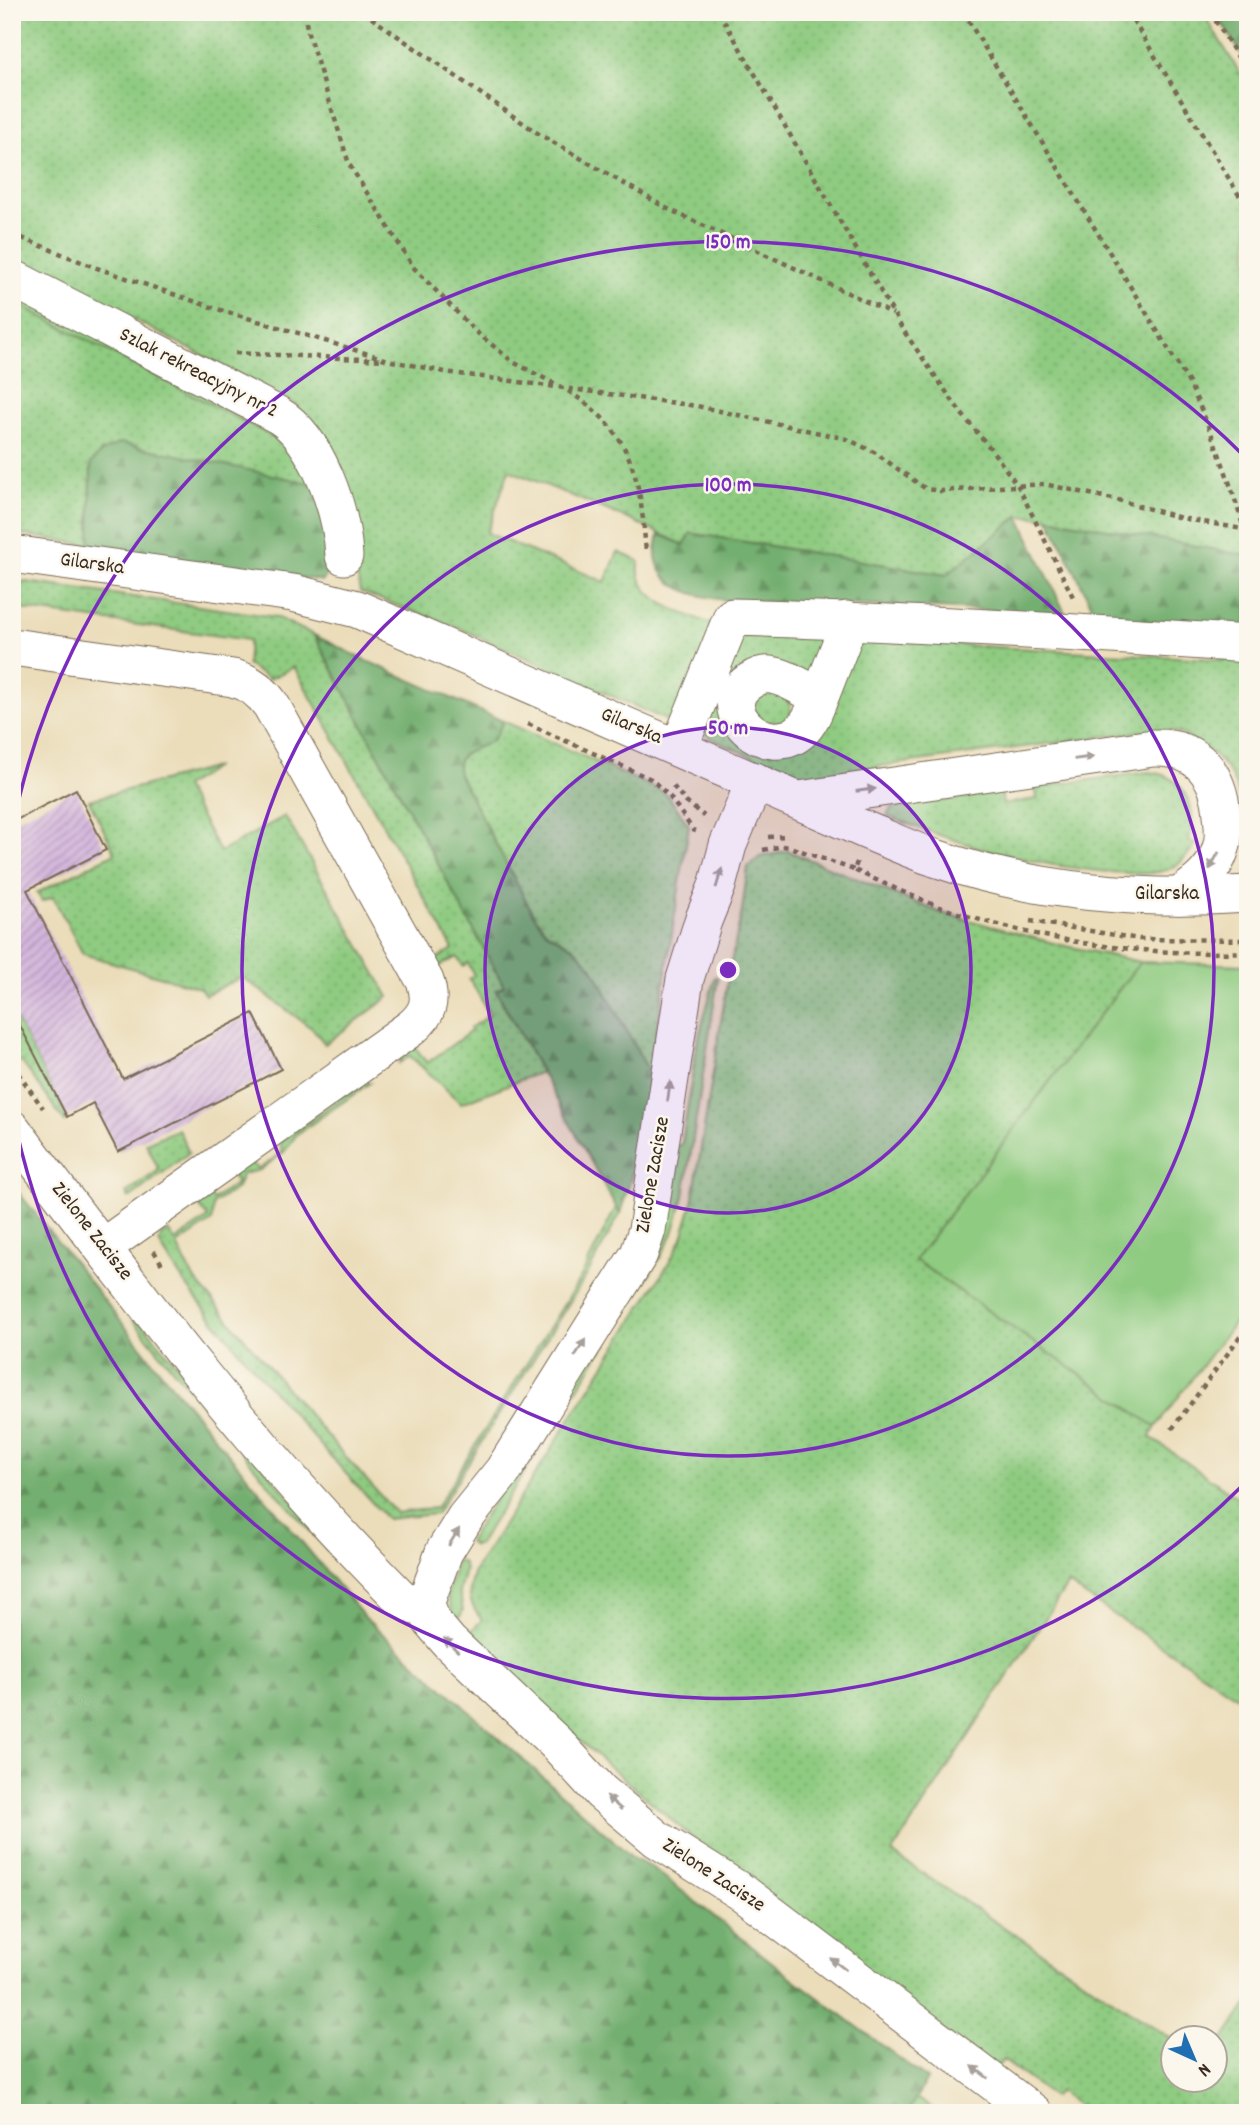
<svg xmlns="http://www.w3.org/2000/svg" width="1260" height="2125" viewBox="0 0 1260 2125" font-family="Dekko,sans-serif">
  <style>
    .grass { fill: url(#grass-dots); stroke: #657a50; stroke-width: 2 }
    .forest { fill: url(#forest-firs); stroke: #576c46; stroke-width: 2 }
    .garden { fill: #8fcb81; stroke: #657a50; stroke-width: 2 }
    .building { fill: url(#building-hatch) }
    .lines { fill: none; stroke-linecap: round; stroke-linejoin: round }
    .minor-casing { stroke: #796955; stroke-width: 39 }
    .path { stroke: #796955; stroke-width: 4.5; stroke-dasharray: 5 5; stroke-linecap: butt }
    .minor { stroke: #fff; stroke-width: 37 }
    .oneway { fill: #a79f9a }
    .ring { fill: none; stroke: #7b2cbf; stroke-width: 3.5 }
    .labels { text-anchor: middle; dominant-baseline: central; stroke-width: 5; stroke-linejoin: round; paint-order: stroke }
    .street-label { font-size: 21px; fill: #3b2a1e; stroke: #fbf7ec }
    .centre { fill: #7b2cbf; stroke: #fbf7ec; stroke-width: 3.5 }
    .ring-label { font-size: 21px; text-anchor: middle; font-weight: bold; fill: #7b2cbf; stroke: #fbf7ec; stroke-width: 5; stroke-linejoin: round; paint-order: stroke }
  </style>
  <defs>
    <pattern id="grass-dots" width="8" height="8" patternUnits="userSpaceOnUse" patternTransform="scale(1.75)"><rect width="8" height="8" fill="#8fcb81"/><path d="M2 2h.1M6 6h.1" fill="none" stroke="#7cae6f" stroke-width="1.8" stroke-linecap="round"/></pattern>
    <pattern id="forest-firs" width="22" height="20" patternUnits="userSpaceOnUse" patternTransform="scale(1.75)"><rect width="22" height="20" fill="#73af6f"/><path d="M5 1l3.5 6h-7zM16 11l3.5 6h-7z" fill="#608f5b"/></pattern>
    <pattern id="building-hatch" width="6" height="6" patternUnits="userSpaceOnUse" patternTransform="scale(1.75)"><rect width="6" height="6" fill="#d4b6dd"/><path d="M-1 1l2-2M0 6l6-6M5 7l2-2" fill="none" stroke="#ad94b3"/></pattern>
  </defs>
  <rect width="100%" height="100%" fill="#fbf7ec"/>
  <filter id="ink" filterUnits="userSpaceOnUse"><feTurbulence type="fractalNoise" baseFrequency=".0143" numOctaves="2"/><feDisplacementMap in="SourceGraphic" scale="14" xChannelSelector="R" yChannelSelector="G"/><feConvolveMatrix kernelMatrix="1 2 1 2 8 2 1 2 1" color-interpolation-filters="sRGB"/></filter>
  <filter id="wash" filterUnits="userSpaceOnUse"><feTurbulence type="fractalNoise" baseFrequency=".00686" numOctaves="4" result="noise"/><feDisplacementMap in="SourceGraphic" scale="28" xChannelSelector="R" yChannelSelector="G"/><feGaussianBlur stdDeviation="1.57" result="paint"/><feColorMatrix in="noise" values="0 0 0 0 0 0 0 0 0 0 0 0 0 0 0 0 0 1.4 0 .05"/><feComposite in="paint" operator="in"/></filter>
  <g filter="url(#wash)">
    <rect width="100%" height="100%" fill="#ebddba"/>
    <g class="grass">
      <path d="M 12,12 L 1202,12 L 1248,86 L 1248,556 L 1049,518 L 1019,516 L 946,575 L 691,533 L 684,545 L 631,520 L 509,470 L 487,533 L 605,582 L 618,552 L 639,561 C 639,566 638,573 640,578 C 650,606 690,615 714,625 L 675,724 L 457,627 L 360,592 L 347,508 L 294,417 L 299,406 L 12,256 Z"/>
      <path d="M 12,301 L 281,441 L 320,485 L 91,463 L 90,545 L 12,533 Z"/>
      <path d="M 12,580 L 276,617 L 314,635 L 504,986 L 496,991 L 541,1072 L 461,1103 L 410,1056 L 399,1063 L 401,1055 L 412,1043 L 427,1063 L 471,1031 L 470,1028 L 490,1015 L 469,978 L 474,975 L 468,963 L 463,966 L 457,957 L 438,967 L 434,961 L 453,949 L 294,667 L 269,679 L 247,665 L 249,640 L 12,608 Z"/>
      <path d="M 750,635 L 834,638 L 818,674 L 741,673 L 771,753 L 853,639 L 1248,661 L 1248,822 L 1243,823 C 1238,787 1235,770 1205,748 C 1184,732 1171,728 1144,731 L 798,777 L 710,738 L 704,732 L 739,639 Z"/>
      <path d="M 760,685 L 789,699 L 791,712 L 788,722 L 756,722 L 751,690 Z"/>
      <path d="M 503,721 L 660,790 L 668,796 L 689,825 L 650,1074 L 592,967 L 574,948 L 546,931 L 533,914 L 459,775 C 453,752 472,752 485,743 C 494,737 499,730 503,721 Z"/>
      <path d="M 216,767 L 184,787 L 220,852 L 285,816 L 389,997 L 325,1044 L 314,1030 L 242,977 L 205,995 L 200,988 L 83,954 L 53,897 L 42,901 L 37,893 L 115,853 L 89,800 Z"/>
      <path d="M 1149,772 C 1187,776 1198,809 1189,841 L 1196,844 C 1188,854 1181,865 1169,869 C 1151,876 1129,873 1110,872 C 1032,866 959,844 887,816 L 891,809 L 895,807 L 1001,792 L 1003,804 L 1037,799 L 1036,787 Z"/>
      <path d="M 788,851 L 939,912 L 1057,944 L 1140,962 L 915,1260 L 1156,1427 L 1150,1437 L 1248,1505 L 1248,1704 L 1068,1584 L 892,1853 L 1172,2039 L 1172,2080 L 1214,2080 L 1215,2053 L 1248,2003 L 1248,2113 L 1084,2113 L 1085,2111 L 1059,2091 L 1053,2097 L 1003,2060 L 995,2070 L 710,1853 L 580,1741 L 467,1635 L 482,1620 C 468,1603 467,1592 474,1571 L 669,1263 L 682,1238 L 692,1205 L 728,977 L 742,911 L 748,867 L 760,857 Z"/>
      <path d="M 12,1010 L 67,1118 L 65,1122 L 21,1061 L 15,1065 L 12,1061 Z"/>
      <path d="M 361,1083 L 370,1083 L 297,1134 L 284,1152 L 260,1170 L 242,1174 L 237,1188 L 213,1204 L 212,1221 L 177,1245 L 193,1277 L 333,1443 L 396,1513 L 436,1508 L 581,1277 L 616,1207 L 620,1214 L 588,1273 L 436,1514 L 387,1519 C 335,1462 284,1405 235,1346 C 208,1313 179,1280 159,1242 L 161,1236 L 168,1231 L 175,1241 L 208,1218 L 193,1198 L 205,1190 L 213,1200 L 237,1183 L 230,1172 L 251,1163 L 259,1169 L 282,1153 L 280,1142 Z"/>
      <path d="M 178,1129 L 189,1153 L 129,1198 L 126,1193 L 159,1170 L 146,1143 Z"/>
      <path d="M 113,1289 L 349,1568 L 346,1570 C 263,1481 186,1387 110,1291 Z"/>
    </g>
    <g class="forest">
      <path d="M 1215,12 L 1248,12 L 1248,65 Z"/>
      <path d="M 120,443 L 320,485 C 325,508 337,561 323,581 L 90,545 L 91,463 L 101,452 Z"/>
      <path d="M 1019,516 L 1065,613 L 724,600 C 697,596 662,590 656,557 C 655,550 658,541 659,534 L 684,545 L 691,533 L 946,575 Z"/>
      <path d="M 1049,518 L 1248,556 L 1248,629 L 1100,623 Z"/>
      <path d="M 314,635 L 367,661 L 503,721 C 500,728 497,736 491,741 C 477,751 452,749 459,775 L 533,914 L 546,931 L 574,948 L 592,967 L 650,1074 L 636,1162 L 620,1214 L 496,990 L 504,986 Z"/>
      <path d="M 12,1184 L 173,1387 L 365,1618 L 635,1860 L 653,1868 L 787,1974 L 927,2079 L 907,2113 L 12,2113 Z"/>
    </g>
    <g class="garden">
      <path d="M 12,286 L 286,430 L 281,441 L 12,301 Z"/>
      <path d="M 1140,962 L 1248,965 L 1248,1304 L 1156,1427 L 915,1260 Z"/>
      <path d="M 715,977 L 718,978 L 684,1196 L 673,1233 L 660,1258 L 479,1544 L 474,1546 L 468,1542 L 637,1275 L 671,1149 L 682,1144 L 697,1044 Z"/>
      <path d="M 457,1560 L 463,1563 L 465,1570 L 459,1591 L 463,1610 L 461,1615 L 455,1620 L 447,1596 Z"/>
      <path d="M 916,2098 L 940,2113 L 907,2113 Z"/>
    </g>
    <g id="blocks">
      <path class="building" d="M 76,789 L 106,850 L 27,890 L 123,1079 L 253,1013 L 281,1069 L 118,1152 L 93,1103 L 67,1117 L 12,1010 L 12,822 Z"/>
    </g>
  </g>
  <g filter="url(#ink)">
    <use href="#blocks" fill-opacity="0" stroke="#796955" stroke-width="2"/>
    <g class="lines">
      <defs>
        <g id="minor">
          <path d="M 12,278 L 278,415 C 318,439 342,512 344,556"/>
          <path d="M 12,554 L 293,593 L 357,609 L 870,832 C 892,841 913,851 935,858 C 1036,893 1141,901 1248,894"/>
          <path d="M 12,647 L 233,678 C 249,682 262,692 271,705 L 425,981 C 432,1001 428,1014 411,1028 L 103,1247"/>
          <path d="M 820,697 C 815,709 811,721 802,730 C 767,763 708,708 750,681 C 756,677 764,674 771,675 C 787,677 805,690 820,697 L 843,638 L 847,620"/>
          <path d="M 679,748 L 732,617 C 904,622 1076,632 1248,644"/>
          <path d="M 755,781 L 728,845 L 717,886 L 703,921 L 685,979 L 647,1230 L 639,1254 L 503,1471 L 465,1518 L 444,1552 L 427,1599 L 426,1605 L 432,1622 L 449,1642 L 556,1743 L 601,1792 L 657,1839 L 743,1893 L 1034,2113"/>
          <path d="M 799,800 L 1153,748 C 1197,746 1219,774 1222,815 C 1223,826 1225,837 1221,848 C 1215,870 1197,884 1179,896"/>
          <path d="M 12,1129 C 133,1290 257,1454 400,1597 L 414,1606 L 426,1605"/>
        </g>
      </defs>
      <use href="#minor" class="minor-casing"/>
      <g class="path">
        <path d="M 304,12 L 308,33 L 349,164 L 414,268 L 475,331 L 513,362 L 561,387"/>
        <path d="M 363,12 L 539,134 L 666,208 L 893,314"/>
        <path d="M 719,12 L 903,330 L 961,413 L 991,449 L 1018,486 L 1073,597"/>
        <path d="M 963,12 L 1189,383 C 1212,431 1229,478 1244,529"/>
        <path d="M 1128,12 L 1248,210"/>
        <path d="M 1210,12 L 1248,73"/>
        <path d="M 12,234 L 94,267 L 214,308 L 392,361 L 445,372 L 697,406 L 847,439 L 874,452 L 926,489 L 941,491 L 1044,484 L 1122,501 L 1181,518 L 1248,530"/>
        <path d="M 235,353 L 384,360"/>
        <path d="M 568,391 C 635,433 640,480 646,552"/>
        <path d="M 528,724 L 651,779 L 670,797 L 693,830 L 696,831"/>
        <path d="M 673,786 L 686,802 L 704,816"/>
        <path d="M 768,837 L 788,836"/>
        <path d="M 763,850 L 783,846 L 790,847 L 854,870"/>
        <path d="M 857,862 L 854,870 C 881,882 909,895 937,906 C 1036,941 1143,957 1248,952"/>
        <path d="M 1030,921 L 1139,939 L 1248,940"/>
        <path d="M 12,1065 L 43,1108"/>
        <path d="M 154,1251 L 164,1268"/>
        <path d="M 1172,1429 L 1248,1326"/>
      </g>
      <use href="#minor" class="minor"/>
    </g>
    <defs><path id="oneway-solid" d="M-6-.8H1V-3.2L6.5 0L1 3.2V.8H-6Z" transform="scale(1.75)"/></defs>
    <g class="oneway">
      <use href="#oneway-solid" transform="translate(1084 758) rotate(-8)"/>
      <use href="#oneway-solid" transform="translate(866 790) rotate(-8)"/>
      <use href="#oneway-solid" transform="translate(1214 861) rotate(119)"/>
      <use href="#oneway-solid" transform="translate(719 878) rotate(-73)"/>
      <use href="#oneway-solid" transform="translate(669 1091) rotate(-82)"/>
      <use href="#oneway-solid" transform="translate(580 1348) rotate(-58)"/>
      <use href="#oneway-solid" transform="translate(454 1537) rotate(-58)"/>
      <use href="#oneway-solid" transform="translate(451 1645) rotate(-136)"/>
      <use href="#oneway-solid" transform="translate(614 1803) rotate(-139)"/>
      <use href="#oneway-solid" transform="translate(838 1964) rotate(-143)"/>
      <use href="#oneway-solid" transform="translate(980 2072) rotate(-143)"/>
    </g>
  </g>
  <circle cx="728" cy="970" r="243" fill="#7b2cbf" fill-opacity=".12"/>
  <g class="ring">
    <circle cx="728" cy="970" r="243"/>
    <circle cx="728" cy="970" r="486"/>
    <path d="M1243 1485A729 729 0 0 1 12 1109M12 831A729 729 0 0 1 1243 455"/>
  </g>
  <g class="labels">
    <g class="street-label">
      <text transform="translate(198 374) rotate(27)">Szlak rekreacyjny nr 2</text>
      <text transform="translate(92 565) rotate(8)">Gilarska</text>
      <text transform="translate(631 727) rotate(23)">Gilarska</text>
      <text x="1167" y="895">Gilarska</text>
      <text transform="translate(654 1175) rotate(-80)">Zielone Zacisze</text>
      <text transform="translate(91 1232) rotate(52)">Zielone Zacisze</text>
      <text transform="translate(713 1876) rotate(33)">Zielone Zacisze</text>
    </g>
  </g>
  <circle cx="728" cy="970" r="10" class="centre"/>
  <g class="ring-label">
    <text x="728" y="248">150 m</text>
    <text x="728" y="491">100 m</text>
    <text x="728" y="734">50 m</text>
  </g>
  <rect width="1260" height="2125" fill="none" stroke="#fbf7ec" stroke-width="42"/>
  <g transform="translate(1194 2059) rotate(136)"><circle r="33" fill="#fbf7ec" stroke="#aea59a" stroke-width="2"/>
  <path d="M0-5L12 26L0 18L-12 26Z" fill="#1f6fb2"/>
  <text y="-10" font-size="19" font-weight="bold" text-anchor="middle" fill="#3b2a1e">N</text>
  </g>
</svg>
